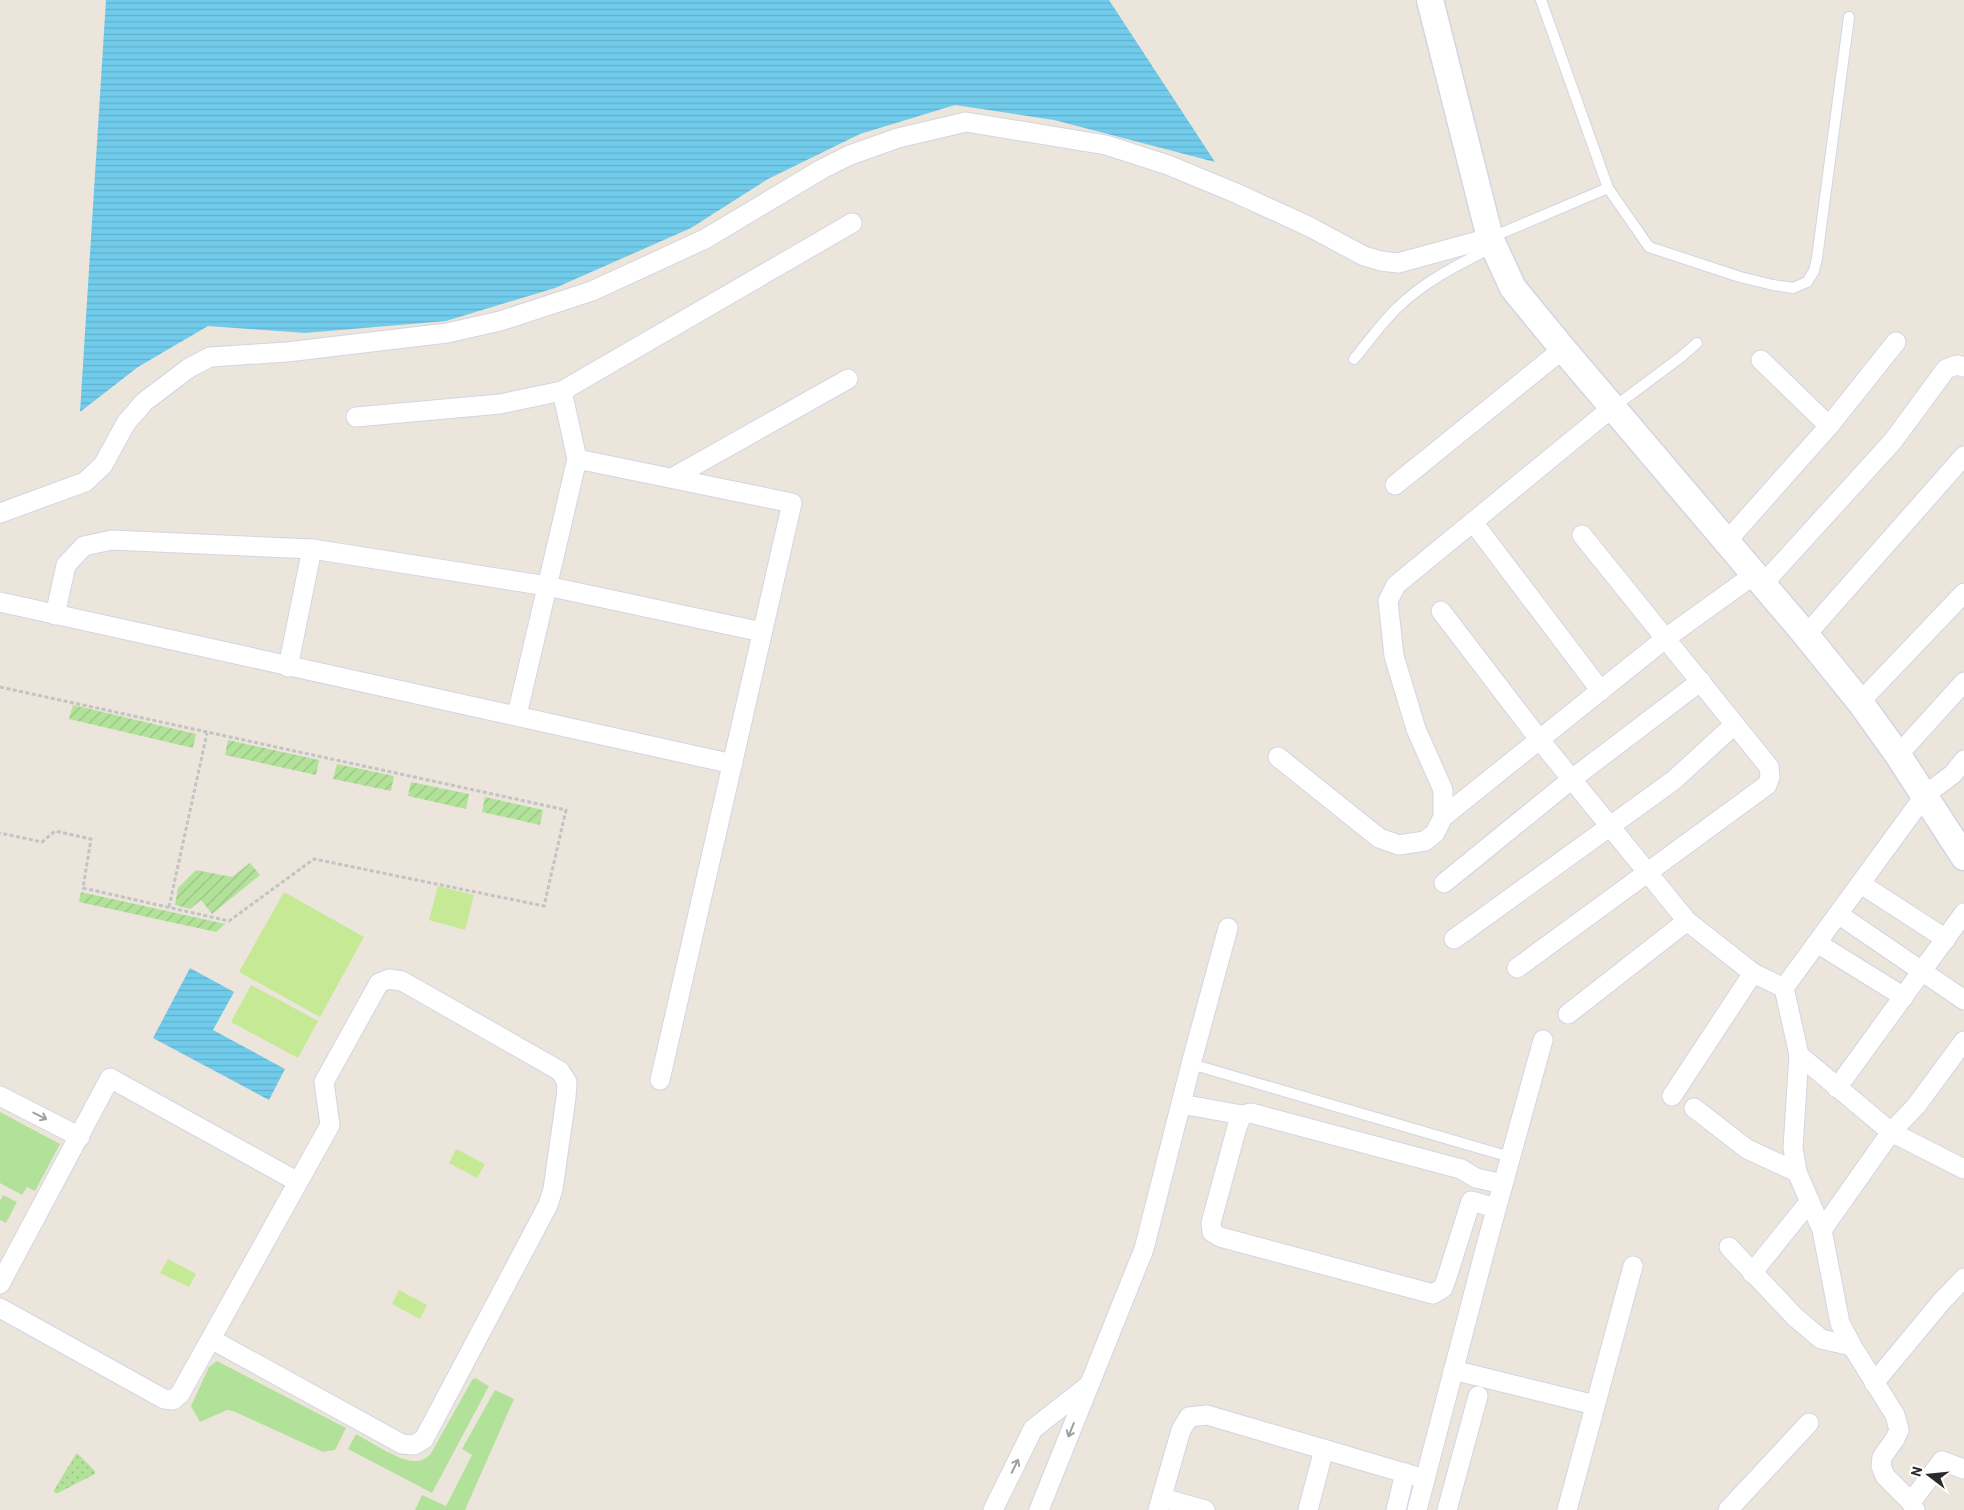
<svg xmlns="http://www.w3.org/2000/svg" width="1964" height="1510" viewBox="0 0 1964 1510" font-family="Barlow,sans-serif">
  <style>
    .grass { fill: #b2e299 }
    .park { fill: url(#park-dots) }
    .garden { fill: url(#garden-furrows) }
    .pitch { fill: #c6e995 }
    .water { fill: url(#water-rules) }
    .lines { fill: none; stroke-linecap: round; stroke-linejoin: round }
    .lane-casing { stroke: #d2d5e3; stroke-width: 12 }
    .street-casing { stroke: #d2d5e3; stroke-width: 21 }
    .secondary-casing { stroke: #d2d5e3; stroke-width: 29 }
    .path { stroke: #c3c3c3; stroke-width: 3; stroke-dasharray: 4 2.5; stroke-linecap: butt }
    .lane { stroke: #fff; stroke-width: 10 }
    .street { stroke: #fff; stroke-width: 19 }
    .secondary { stroke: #fff; stroke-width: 26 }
    .oneway { stroke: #9f9f9f }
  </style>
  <defs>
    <pattern id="park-dots" width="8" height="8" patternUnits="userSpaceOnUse" patternTransform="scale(1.25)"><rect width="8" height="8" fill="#b2e299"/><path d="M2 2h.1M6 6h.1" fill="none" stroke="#99c284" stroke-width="1.8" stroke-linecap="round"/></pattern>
    <pattern id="garden-furrows" width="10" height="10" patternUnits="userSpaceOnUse" patternTransform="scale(1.25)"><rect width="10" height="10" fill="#b2e299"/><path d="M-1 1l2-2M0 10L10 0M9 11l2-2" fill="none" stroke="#99c284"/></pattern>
    <pattern id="water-rules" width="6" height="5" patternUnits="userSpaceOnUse" patternTransform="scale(1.25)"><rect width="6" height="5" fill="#71ccec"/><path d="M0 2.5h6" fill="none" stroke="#62afcb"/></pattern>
  </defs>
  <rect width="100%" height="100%" fill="#ece5dc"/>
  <g class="grass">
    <path d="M 0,1112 L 60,1144 L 35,1191 L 27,1187 L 22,1195 L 0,1183 Z"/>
    <path d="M 3,1195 L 17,1202 L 6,1223 L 0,1220 L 0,1201 Z"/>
    <path d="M 217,1361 L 346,1428 L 335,1450 L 323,1452 L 233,1411 L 227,1410 L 200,1422 L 191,1406 L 209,1367 Z"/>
    <path d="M 475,1378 L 489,1386 L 432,1493 L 348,1449 L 356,1434 C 371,1442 400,1462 416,1461 C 422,1461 426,1458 430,1455 L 472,1380 Z"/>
    <path d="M 495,1390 L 514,1399 L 465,1510 L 415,1510 L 422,1495 L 446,1506 L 472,1455 L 462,1449 Z"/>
  </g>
  <path class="park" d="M 76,1454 L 78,1454 L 95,1471 L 95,1474 L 58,1493 L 55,1493 L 54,1490 Z"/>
  <g class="garden">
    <path d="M 73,705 L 196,734 L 193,748 L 69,719 Z"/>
    <path d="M 228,740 L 319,760 L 316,775 L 225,755 Z"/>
    <path d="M 337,764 L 394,776 L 391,791 L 333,779 Z"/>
    <path d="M 411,782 L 469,794 L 466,809 L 408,796 Z"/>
    <path d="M 485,797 L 543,810 L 540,825 L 482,812 Z"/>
    <path d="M 250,863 L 260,875 L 212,914 L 201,900 L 190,909 L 175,905 L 178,888 L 196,870 L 232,877 Z"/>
    <path d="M 81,892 L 225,924 L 216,932 L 79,902 Z"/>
  </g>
  <g class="pitch">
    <path d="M 438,886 L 474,895 L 465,930 L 429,920 Z"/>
    <path d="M 284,892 L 364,937 L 320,1017 L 239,972 Z"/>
    <path d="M 251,985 L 318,1021 L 298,1058 L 231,1022 Z"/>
    <path d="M 456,1149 L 485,1164 L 477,1178 L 449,1163 Z"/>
    <path d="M 168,1259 L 196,1274 L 189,1287 L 160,1273 Z"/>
    <path d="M 399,1290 L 427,1305 L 420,1319 L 392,1304 Z"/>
  </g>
  <g class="water">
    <path d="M 106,0 L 1109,0 L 1215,162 L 1054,120 L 955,105 L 860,134 L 768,179 L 691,228 L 555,288 L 446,321 L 305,333 L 208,326 L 138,367 L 80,412 Z"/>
    <path d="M 190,968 L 234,992 L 213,1030 L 285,1069 L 269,1100 L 153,1038 Z"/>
  </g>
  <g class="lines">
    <defs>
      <g id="lane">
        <path d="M 1541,0 L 1608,188"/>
        <path d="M 1490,238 L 1608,188 L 1649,247 L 1740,277 L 1773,285 L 1793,288 L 1807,282 L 1814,271 L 1817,258 L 1849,17"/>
        <path d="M 1354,359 C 1368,342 1381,324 1396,309 C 1423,282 1459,264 1493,247"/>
        <path d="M 1614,407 L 1681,357 L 1697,343"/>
        <path d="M 1191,1064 L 1510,1157"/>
      </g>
      <g id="street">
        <path d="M 1761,360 L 1829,426"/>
        <path d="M 562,391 L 852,223"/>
        <path d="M 356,417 L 500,404 L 562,391 L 577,459 L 517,715"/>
        <path d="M 577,459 L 792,503 L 660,1080"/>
        <path d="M 672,478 L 848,379"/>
        <path d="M 1395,485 L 1563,349"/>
        <path d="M 0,513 L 85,482 L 103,465 L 126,423 L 144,402 L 189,368 L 210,357 L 287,352 L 447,333 L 500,321 L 592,291 L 705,239 L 822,169 L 850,155 L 898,138 L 966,122 L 1106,145 L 1168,165 L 1238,194 L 1310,227 L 1364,256 L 1381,261 L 1398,263 L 1490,238"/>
        <path d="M 1473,522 L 1601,691"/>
        <path d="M 1727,541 L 1829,426 L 1896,342"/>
        <path d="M 1763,584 L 1893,441 L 1946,369 L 1957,365 L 1964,367"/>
        <path d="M 0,602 L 733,764"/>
        <path d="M 1441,611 L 1539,739 L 1687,921 L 1753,973 L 1784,988"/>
        <path d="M 55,615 L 66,565 L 84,546 L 112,540 L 312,549 L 547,586 L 762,632"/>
        <path d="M 1806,635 L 1964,456"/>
        <path d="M 288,667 L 312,549"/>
        <path d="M 1860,702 L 1964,593"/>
        <path d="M 1898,755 L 1964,682"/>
        <path d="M 1278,757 L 1379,838 L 1399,845 L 1425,841 L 1435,833 L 1443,817 L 1443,790 L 1416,729 L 1394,656 L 1388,601 L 1396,585 L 1613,407"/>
        <path d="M 1443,817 L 1666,638 L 1755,574"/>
        <path d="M 1444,883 L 1572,779 L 1701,681"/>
        <path d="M 1861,884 L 1946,939"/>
        <path d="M 1838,914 L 1964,1000"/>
        <path d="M 1454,939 L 1674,780 L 1734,725"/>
        <path d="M 1817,943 L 1904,997"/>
        <path d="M 1517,968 L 1767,785 L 1770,777 L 1769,767 L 1582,535"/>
        <path d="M 1568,1014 L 1687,921"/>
        <path d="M 1799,1055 L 1891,1132 L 1964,1169"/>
        <path d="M 1837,1088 L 1964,913"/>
        <path d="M 0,1096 L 80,1137"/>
        <path d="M 1672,1096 L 1753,973"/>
        <path d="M 1181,1104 L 1242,1115"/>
        <path d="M 1694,1108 L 1747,1149 L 1797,1172"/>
        <path d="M 1496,1208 L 1471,1201 L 1446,1280 L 1443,1288 L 1433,1294 L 1220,1237 L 1212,1232 L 1211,1223 L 1237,1127 L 1242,1115 L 1251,1113 L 1461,1169 L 1476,1178 L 1503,1184"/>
        <path d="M 1822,1230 L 1891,1132 L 1916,1106 L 1964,1041"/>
        <path d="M 1729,1247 L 1795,1317 L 1821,1339 L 1852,1346"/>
        <path d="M 1752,1273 L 1810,1201"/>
        <path d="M 0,1284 L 110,1078 L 298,1182"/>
        <path d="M 0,1308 L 164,1399 L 173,1400 L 180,1394 L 330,1125 L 324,1082 L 379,983 L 389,979 L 402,981 L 560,1071 L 567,1082 L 566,1098 L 553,1189 L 548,1205 L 424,1439 L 414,1445 L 402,1444 L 211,1339"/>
        <path d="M 1453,1370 L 1595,1405"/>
        <path d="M 1874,1383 L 1942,1301 L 1964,1278"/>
        <path d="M 1162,1498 L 1205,1510"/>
        <path d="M 1911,1502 L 1942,1461 L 1964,1469"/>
        <path d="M 993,1510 L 1033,1429 L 1089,1385"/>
        <path d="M 1039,1510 L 1144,1249 L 1191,1064 L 1228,928"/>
        <path d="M 1158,1510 L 1181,1430 L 1189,1417 L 1207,1415 L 1425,1479"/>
        <path d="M 1308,1510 L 1324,1449"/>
        <path d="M 1396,1510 L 1405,1473"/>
        <path d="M 1417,1510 L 1486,1246 L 1543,1040"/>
        <path d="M 1447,1510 L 1478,1396"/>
        <path d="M 1567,1510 L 1633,1266"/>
        <path d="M 1728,1510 L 1809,1423"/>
        <path d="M 1915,1510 L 1911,1502 L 1885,1476 L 1881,1466 L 1882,1457 L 1895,1439 L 1899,1430 L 1895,1415 L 1852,1346 L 1840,1323 L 1822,1230 L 1797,1172 L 1793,1148 L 1799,1055 L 1784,988 L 1925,795 L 1953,774 L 1964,760"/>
      </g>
      <path id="secondary" d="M 1430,0 L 1490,238 L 1513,288 L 1563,349 L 1806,635 L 1860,702 L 1898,755 L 1964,857"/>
    </defs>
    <use href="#lane" class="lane-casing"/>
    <use href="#street" class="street-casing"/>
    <use href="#secondary" class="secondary-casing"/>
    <g class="path">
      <path d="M 0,687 L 566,810 L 544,906 L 314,859 L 229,921 L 83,888 L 91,839 L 55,831 L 42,842 L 0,833"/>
      <path d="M 169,907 L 207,733"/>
    </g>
    <use href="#lane" class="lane"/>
    <use href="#street" class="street"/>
    <use href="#secondary" class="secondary"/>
  </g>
  <defs><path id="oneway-shaft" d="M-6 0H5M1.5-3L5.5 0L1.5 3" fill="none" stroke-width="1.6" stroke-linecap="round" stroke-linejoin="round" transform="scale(1.25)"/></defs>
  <g class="oneway">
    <use href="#oneway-shaft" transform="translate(40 1116) rotate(27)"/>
    <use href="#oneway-shaft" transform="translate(1071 1430) rotate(112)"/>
    <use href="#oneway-shaft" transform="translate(1015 1466) rotate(-64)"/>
  </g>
  <g transform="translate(1929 1475) rotate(286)" stroke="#ffffff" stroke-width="4" paint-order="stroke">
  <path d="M0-4L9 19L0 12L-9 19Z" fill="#2a2a2a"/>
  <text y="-8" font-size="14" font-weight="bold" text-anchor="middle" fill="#2a2a2a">N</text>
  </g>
</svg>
